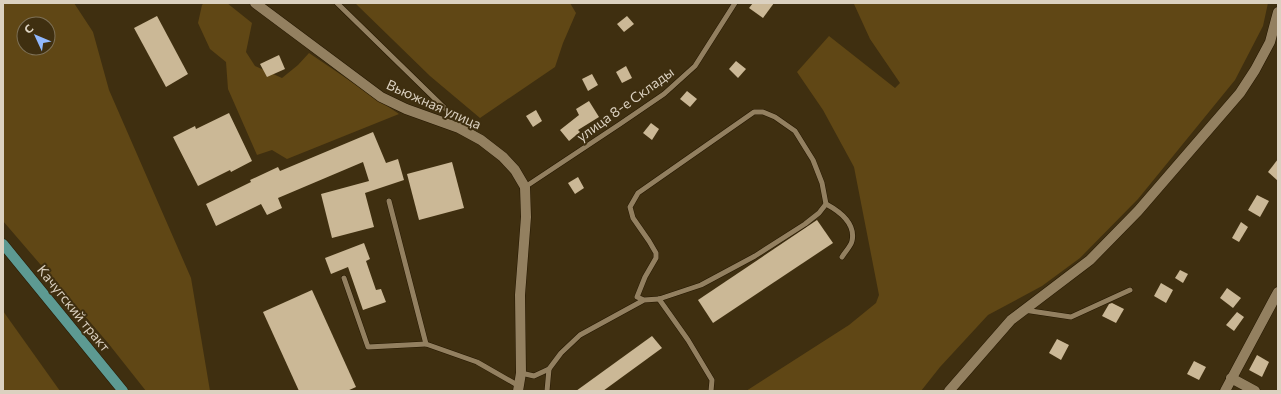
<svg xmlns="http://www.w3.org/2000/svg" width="1281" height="394" viewBox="0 0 1281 394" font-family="Commissioner,sans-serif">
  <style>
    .green { fill: #604715; fill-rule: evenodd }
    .building { fill: #cbb896 }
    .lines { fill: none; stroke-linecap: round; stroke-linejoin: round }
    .service-casing { stroke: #251700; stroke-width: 6 }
    .minor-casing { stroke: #251700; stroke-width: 11 }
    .primary-casing { stroke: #251700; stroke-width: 11 }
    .service { stroke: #938060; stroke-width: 5 }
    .minor { stroke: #938060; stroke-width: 10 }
    .primary { stroke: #5d9a92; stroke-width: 10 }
    .labels { text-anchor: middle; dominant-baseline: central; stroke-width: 4; stroke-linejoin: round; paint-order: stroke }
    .street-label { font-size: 14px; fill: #dbd1c0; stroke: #3f2f10 }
  </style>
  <rect width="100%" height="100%" fill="#3f2f10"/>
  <g class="green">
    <path d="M 3,3 L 74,3 L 93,32 L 109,90 L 191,278 L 210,391 L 146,391 L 108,343 L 3,221 ZM 24,24 L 48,24 L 48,48 L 24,48 Z"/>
    <path d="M 204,3 L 227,3 L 252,23 L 246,52 L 255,66 L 282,78 L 298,65 L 309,53 L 399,114 L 287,159 L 272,150 L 257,155 L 228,89 L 226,62 L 210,49 L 198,23 L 202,5 Z"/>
    <path d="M 355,3 L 570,3 L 576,13 L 563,43 L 555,67 L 480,118 L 430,76 Z"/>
    <path d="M 856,3 L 1268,3 L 1263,26 L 1235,80 L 1138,199 L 1080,258 L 1042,286 L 988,315 L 940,367 L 921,391 L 746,391 L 849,325 L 876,303 L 879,295 L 854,167 L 823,110 L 797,72 L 829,36 L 895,88 L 900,83 L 870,39 L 854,4 Z"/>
    <path d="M 3,311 L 60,391 L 3,391 Z"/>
  </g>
  <g class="building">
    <path d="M 753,3 L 774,3 L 763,18 L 749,8 Z"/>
    <path d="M 157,16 L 188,74 L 166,87 L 134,28 Z"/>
    <path d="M 627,16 L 634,24 L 624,32 L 617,24 Z"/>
    <path d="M 279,55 L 285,69 L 267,77 L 260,64 Z"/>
    <path d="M 736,61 L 746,69 L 738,78 L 729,69 Z"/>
    <path d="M 626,66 L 632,78 L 622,83 L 616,72 Z"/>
    <path d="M 592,74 L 598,85 L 588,91 L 582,79 Z"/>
    <path d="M 687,91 L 697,99 L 690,107 L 680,99 Z"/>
    <path d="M 589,101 L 599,117 L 578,130 L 580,132 L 569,141 L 560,130 L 579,115 L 576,109 Z"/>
    <path d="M 536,110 L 542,121 L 533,127 L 526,116 Z"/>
    <path d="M 229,113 L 252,161 L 231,172 L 230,170 L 198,186 L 173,137 L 195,126 L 196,129 Z"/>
    <path d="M 651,123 L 659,129 L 652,140 L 643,133 Z"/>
    <path d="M 373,132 L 386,163 L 398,159 L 404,180 L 365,193 L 374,227 L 332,238 L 321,194 L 369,181 L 363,162 L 278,198 L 282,208 L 267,215 L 261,204 L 216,226 L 206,204 L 251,182 L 250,180 L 278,167 L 280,171 Z"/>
    <path d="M 1278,159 L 1278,181 L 1268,172 Z"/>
    <path d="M 452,162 L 464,208 L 419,220 L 407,174 Z"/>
    <path d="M 578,177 L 584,188 L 575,194 L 568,183 Z"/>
    <path d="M 1257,195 L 1269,201 L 1260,217 L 1248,210 Z"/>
    <path d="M 817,220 L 833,243 L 713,323 L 698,300 Z"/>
    <path d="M 1241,222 L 1248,227 L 1239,242 L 1232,238 Z"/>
    <path d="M 364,243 L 370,259 L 366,261 L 376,290 L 381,289 L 386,302 L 363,310 L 348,267 L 331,274 L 325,258 Z"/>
    <path d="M 1180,270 L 1188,274 L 1183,283 L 1175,278 Z"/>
    <path d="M 1161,283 L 1173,290 L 1166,303 L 1154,296 Z"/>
    <path d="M 1227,288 L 1241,298 L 1233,308 L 1220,298 Z"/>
    <path d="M 312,290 L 356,387 L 347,391 L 299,391 L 263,312 Z"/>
    <path d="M 1112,303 L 1124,309 L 1116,323 L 1102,316 L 1109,304 Z"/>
    <path d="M 1237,312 L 1244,317 L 1234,331 L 1226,325 Z"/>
    <path d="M 652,336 L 662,348 L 603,391 L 576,391 Z"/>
    <path d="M 1057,339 L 1069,345 L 1061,360 L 1049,353 Z"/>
    <path d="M 1257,355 L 1269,362 L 1262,377 L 1249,370 Z"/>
    <path d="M 1194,361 L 1206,367 L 1199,380 L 1187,374 Z"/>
  </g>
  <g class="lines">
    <defs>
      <g id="service">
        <path d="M 337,3 L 464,127"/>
        <path d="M 525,187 L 620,124 L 664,94 L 695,66 L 735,3"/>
        <path d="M 389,201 L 426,344 L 477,362 L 519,386"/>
        <path d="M 826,204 C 839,211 856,223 852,241 C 851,246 845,252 842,257"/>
        <path d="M 344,278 L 368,347 L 426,344"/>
        <path d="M 659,299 L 688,340 L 712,380 L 711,391"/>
        <path d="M 1024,310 L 1071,317 L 1130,290"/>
        <path d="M 549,369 L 561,353 L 580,335 L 644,300 L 659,299 L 701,285 L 755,256 L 805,224 L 819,213 L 826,204 L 822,183 L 813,160 L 795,131 L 775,117 L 763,112 L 754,112 L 638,193 L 630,207 L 633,218 L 649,241 L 656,253 L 656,258 L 645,277 L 637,297 L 644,300"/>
        <path d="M 521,373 L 534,376 L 549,369 L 547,391"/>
      </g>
      <g id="minor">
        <path d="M 255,3 L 381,97 L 406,109 L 459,128 L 481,140 L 503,157 L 515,170 L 525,187 L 526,217 L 520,295 L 521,373 L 518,391"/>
        <path d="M 1231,378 L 1255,391"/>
        <path d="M 949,391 L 1011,320 L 1090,260 L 1138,211 L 1240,93 L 1255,70 L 1270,42 L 1278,12"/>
        <path d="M 1225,391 L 1278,292"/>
      </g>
      <path id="primary" d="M 3,244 L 123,391"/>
    </defs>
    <use href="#service" class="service-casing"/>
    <use href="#minor" class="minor-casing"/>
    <use href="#primary" class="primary-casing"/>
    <use href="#service" class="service"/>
    <use href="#minor" class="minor"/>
    <use href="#primary" class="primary"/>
  </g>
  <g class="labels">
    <g class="street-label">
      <text transform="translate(434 104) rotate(24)">Вьюжная улица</text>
      <text transform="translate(625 104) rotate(-36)">улица 8-е Склады</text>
      <text transform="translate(74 308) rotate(51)">Качугский тракт</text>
    </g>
  </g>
  <rect width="1281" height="394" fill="none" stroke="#dbd1c0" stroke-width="8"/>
  <g transform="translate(36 36) rotate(314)"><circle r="19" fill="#3f2f10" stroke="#7d7056"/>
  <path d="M0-3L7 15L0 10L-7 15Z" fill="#91b8fd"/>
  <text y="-6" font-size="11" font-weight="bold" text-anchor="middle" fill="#dbd1c0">С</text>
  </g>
</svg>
